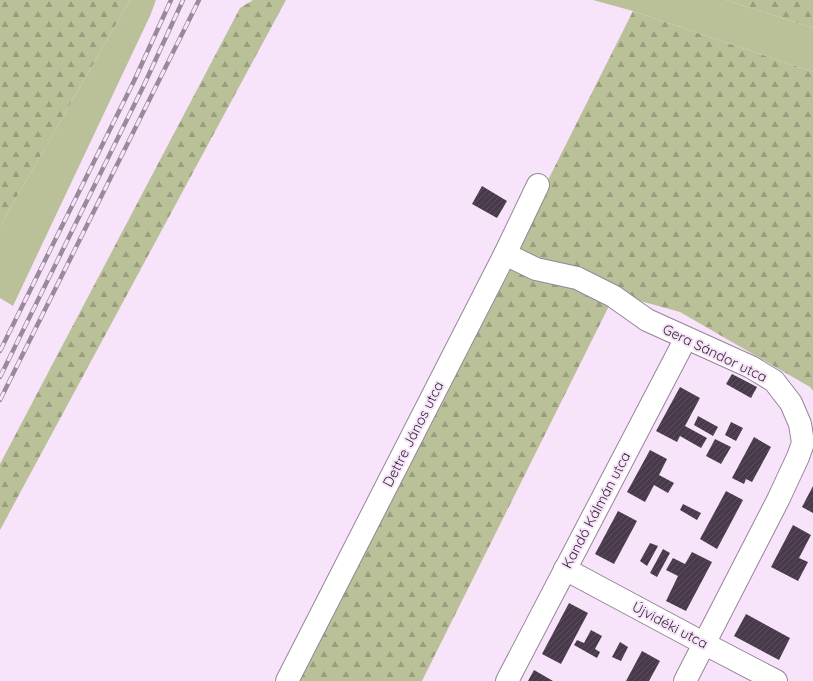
<svg xmlns="http://www.w3.org/2000/svg" width="813" height="681" viewBox="0 0 813 681" font-family="Quicksand,sans-serif">
  <style>
    .grass { fill: #bac199 }
    .forest { fill: url(#forest-firs) }
    .building { fill: url(#building-hatch) }
    .lines { fill: none; stroke-linecap: round; stroke-linejoin: round }
    .minor-casing { stroke: #968498; stroke-width: 24 }
    .minor { stroke: #fff; stroke-width: 22 }
    .rail-casing { stroke: #988a99; stroke-width: 4.5 }
    .rail { stroke: #f8e4fa; stroke-width: 3; stroke-dasharray: 9; stroke-linecap: butt }
    .labels { text-anchor: middle; dominant-baseline: central; stroke-width: 4; stroke-linejoin: round; paint-order: stroke }
    .street-label { font-size: 14px; fill: #312a32; stroke: #f8e4fa }
  </style>
  <defs>
    <pattern id="forest-firs" width="22" height="20" patternUnits="userSpaceOnUse"><rect width="22" height="20" fill="#bac199"/><path d="M5 1l3.5 6h-7zM16 11l3.5 6h-7z" fill="#989d7d"/></pattern>
    <pattern id="building-hatch" width="6" height="6" patternUnits="userSpaceOnUse"><rect width="6" height="6" fill="#493a4b"/><path d="M-1 1l2-2M0 6l6-6M5 7l2-2" fill="none" stroke="#5b4e5d"/></pattern>
  </defs>
  <rect width="100%" height="100%" fill="#f8e4fa"/>
  <g class="grass">
    <path d="M 130,0 L 156,0 L 150,16 L 13,306 L 0,298 L 0,226 Z"/>
    <path d="M 593,0 L 726,0 L 813,28 L 813,72 L 633,11 Z"/>
  </g>
  <g class="forest">
    <path d="M 0,0 L 130,0 L 0,226 Z"/>
    <path d="M 253,0 L 286,0 L 0,530 L 0,464 L 240,8 Z"/>
    <path d="M 726,0 L 813,0 L 813,28 Z"/>
    <path d="M 633,11 L 813,72 L 813,391 L 810,387 L 680,312 L 615,294 L 422,681 L 296,681 Z"/>
  </g>
  <g class="building">
    <path d="M 482,186 L 507,201 L 497,218 L 472,204 Z"/>
    <path d="M 732,374 L 757,387 L 751,398 L 726,384 Z"/>
    <path d="M 680,387 L 700,398 L 685,426 L 707,438 L 701,448 L 680,436 L 677,442 L 656,431 Z"/>
    <path d="M 698,416 L 718,427 L 713,436 L 694,425 Z"/>
    <path d="M 731,422 L 743,428 L 736,441 L 725,435 Z"/>
    <path d="M 754,437 L 771,447 L 752,482 L 746,479 L 744,484 L 732,478 Z"/>
    <path d="M 715,439 L 731,447 L 721,464 L 706,456 Z"/>
    <path d="M 650,450 L 667,459 L 659,475 L 674,483 L 668,493 L 654,485 L 645,502 L 627,492 Z"/>
    <path d="M 813,486 L 813,513 L 802,507 Z"/>
    <path d="M 726,491 L 743,500 L 717,549 L 700,539 Z"/>
    <path d="M 683,504 L 701,513 L 697,520 L 680,510 Z"/>
    <path d="M 618,511 L 637,521 L 614,564 L 595,554 Z"/>
    <path d="M 793,525 L 811,535 L 799,558 L 808,562 L 798,581 L 771,567 Z"/>
    <path d="M 650,543 L 658,546 L 647,566 L 640,561 Z"/>
    <path d="M 663,549 L 670,553 L 657,577 L 650,573 Z"/>
    <path d="M 692,552 L 712,562 L 686,611 L 666,601 L 678,576 L 666,570 L 673,558 L 685,564 Z"/>
    <path d="M 569,603 L 588,613 L 561,664 L 542,654 Z"/>
    <path d="M 746,614 L 790,638 L 779,660 L 734,636 Z"/>
    <path d="M 591,630 L 602,636 L 595,649 L 600,652 L 597,658 L 574,645 L 577,640 L 584,643 Z"/>
    <path d="M 620,642 L 628,647 L 621,661 L 612,657 Z"/>
    <path d="M 642,651 L 660,661 L 649,681 L 626,681 Z"/>
    <path d="M 534,670 L 553,681 L 528,681 Z"/>
  </g>
  <g class="lines">
    <defs>
      <g id="minor">
        <path d="M 505,254 L 536,269 L 577,278 L 613,296 L 647,320 L 751,367 L 774,381 L 791,403 L 800,424 L 803,443 L 798,457 L 778,500 L 685,681"/>
        <path d="M 565,569 L 705,644 L 776,681"/>
        <path d="M 287,681 L 505,254 L 538,185"/>
        <path d="M 507,681 L 686,338"/>
      </g>
    </defs>
    <use href="#minor" class="minor-casing"/>
    <use href="#minor" class="minor"/>
    <defs>
      <g id="rail">
        <path d="M 0,351 L 134,81 L 171,0"/>
        <path d="M 0,377 L 144,85 L 183,0"/>
        <path d="M 0,400 L 199,0"/>
      </g>
    </defs>
    <use href="#rail" class="rail-casing"/>
    <use href="#rail" class="rail"/>
  </g>
  <g class="labels">
    <g class="street-label">
      <text transform="translate(715 353) rotate(26)">Gera Sándor utca</text>
      <text transform="translate(413 434) rotate(-63)">Dettre János utca</text>
      <text transform="translate(596 510) rotate(-62)">Kandó Kálmán utca</text>
      <text transform="translate(670 625) rotate(28)">Újvidéki utca</text>
    </g>
  </g>
</svg>
